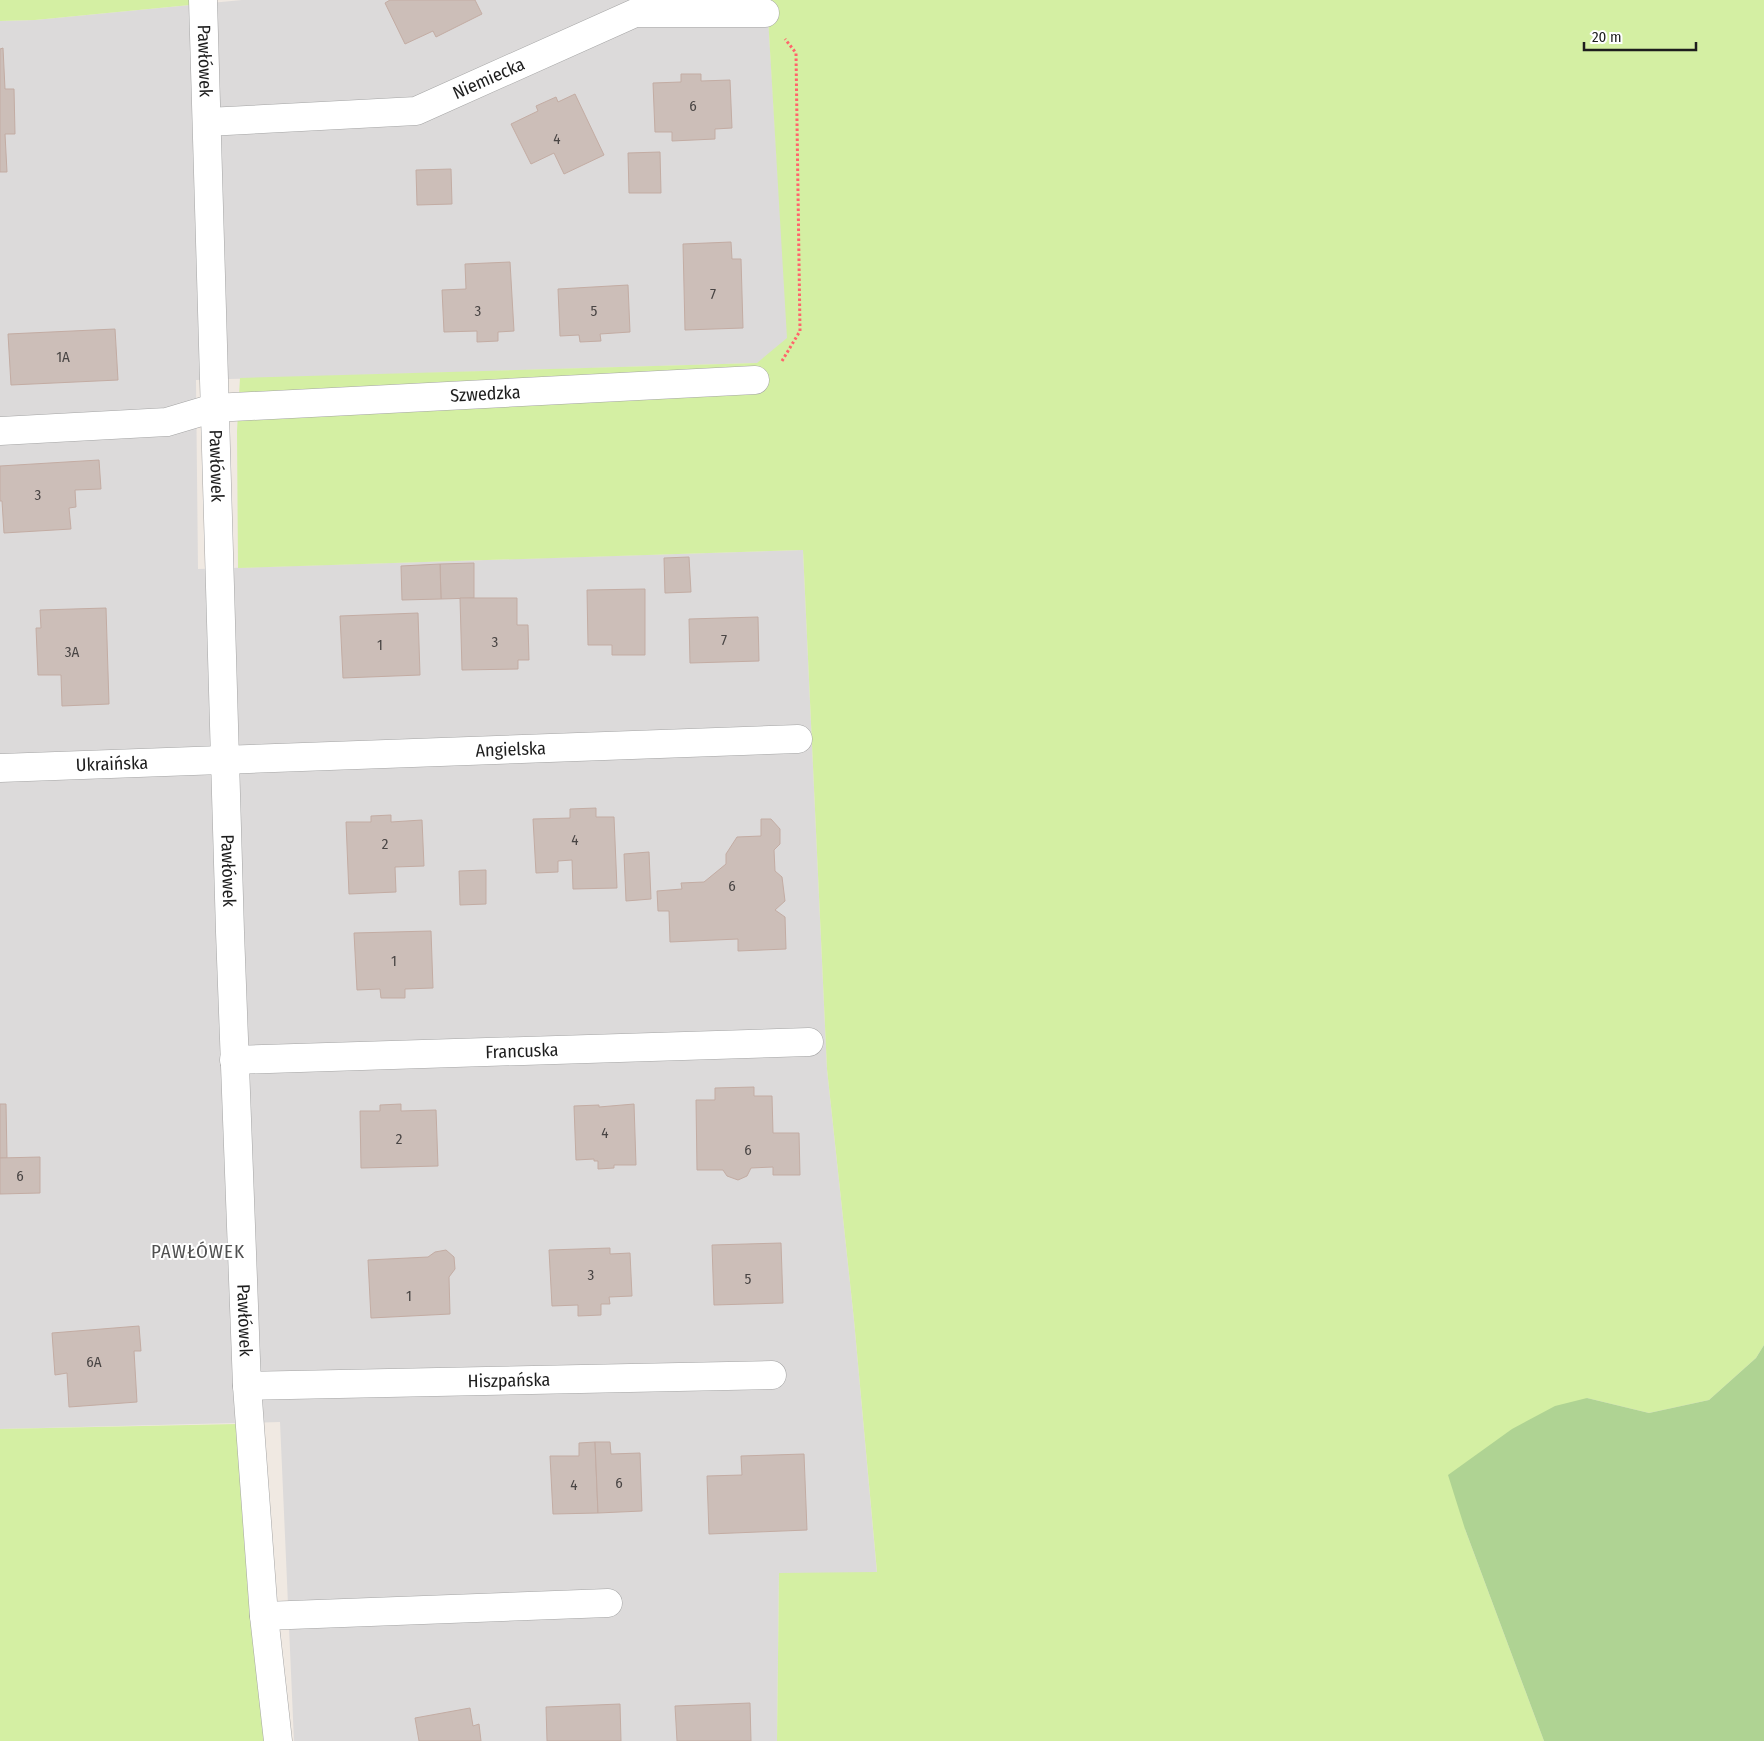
<svg xmlns="http://www.w3.org/2000/svg" width="1764" height="1741" viewBox="0 0 1764 1741" font-family="'Fira Sans Condensed',sans-serif">
  <style>
    .residential { fill: #dcdada }
    .grass { fill: #d4efa3 }
    .forest { fill: #afd393 }
    .building { fill: #ccbeb8; stroke: #c3aca3 }
    .lines { fill: none; stroke-linecap: round; stroke-linejoin: round }
    .minor-casing { stroke: #a4a4a4; stroke-width: 29 }
    .path { stroke: #ff646b; stroke-width: 3; stroke-dasharray: 2.5 2.5; stroke-linecap: butt }
    .minor { stroke: #fff; stroke-width: 28 }
    .labels { text-anchor: middle; dominant-baseline: central; stroke-width: 4; stroke-linejoin: round; paint-order: stroke }
    .number-label { font-size: 15px; fill: #494544 }
    .street-label { font-size: 18px; fill: #1d1d1d; stroke: #fff }
    .neighbourhood-label { font-size: 19px; letter-spacing: 1px; fill: #505050; stroke: #fff }
  </style>
  <rect width="100%" height="100%" fill="#f0e9e2"/>
  <path class="residential" d="M 242,0 L 767,0 L 788,338 L 758,363 L 196,380 L 198,569 L 803,550 L 827,1069 L 854,1320 L 877,1573 L 779,1573 L 777,1741 L 294,1741 L 280,1422 L 0,1429 L 0,21 L 35,20 Z"/>
  <g class="grass">
    <path d="M 0,0 L 190,0 L 190,5 L 35,20 L 0,21 Z"/>
    <path d="M 767,0 L 1764,0 L 1764,1345 L 1756,1358 L 1709,1400 L 1649,1413 L 1587,1398 L 1465,1529 L 1544,1741 L 777,1741 L 779,1573 L 877,1572 L 854,1320 L 827,1069 L 803,550 L 238,568 L 237,431 L 240,378 L 757,363 L 787,338 Z"/>
    <path d="M 237,1424 L 266,1741 L 0,1741 L 0,1429 Z"/>
  </g>
  <path class="forest" d="M 1764,1345 L 1764,1741 L 1544,1741 L 1465,1529 L 1448,1475 L 1512,1429 L 1555,1406 L 1587,1398 L 1649,1413 L 1709,1400 L 1756,1358 Z"/>
  <g class="building">
    <path d="M 390,0 L 475,0 L 482,14 L 436,37 L 433,31 L 405,44 L 385,3 Z"/>
    <path d="M 3,48 L 5,89 L 14,89 L 15,134 L 5,134 L 7,172 L 0,172 L 0,49 Z"/>
    <path d="M 681,74 L 701,74 L 701,81 L 730,80 L 732,128 L 715,129 L 715,139 L 672,141 L 672,132 L 655,132 L 653,83 L 681,82 Z"/>
    <path d="M 575,94 L 604,155 L 564,174 L 554,153 L 531,164 L 511,124 L 538,111 L 536,106 L 556,97 L 558,102 Z"/>
    <path d="M 660,152 L 661,193 L 629,193 L 628,153 Z"/>
    <path d="M 451,169 L 452,204 L 417,205 L 416,170 Z"/>
    <path d="M 731,242 L 732,259 L 741,259 L 743,328 L 685,330 L 683,244 Z"/>
    <path d="M 510,262 L 514,331 L 498,332 L 498,341 L 477,342 L 477,331 L 444,332 L 442,290 L 466,289 L 465,264 Z"/>
    <path d="M 628,285 L 630,332 L 600,334 L 601,341 L 580,342 L 579,335 L 560,336 L 558,289 Z"/>
    <path d="M 115,329 L 118,380 L 11,385 L 8,334 Z"/>
    <path d="M 99,460 L 101,489 L 75,490 L 76,507 L 69,508 L 71,529 L 4,533 L 2,501 L 0,501 L 0,466 Z"/>
    <path d="M 689,557 L 691,592 L 665,593 L 664,558 Z"/>
    <path d="M 474,563 L 474,598 L 441,599 L 440,564 Z"/>
    <path d="M 440,564 L 441,599 L 402,600 L 401,566 Z"/>
    <path d="M 645,589 L 645,655 L 612,655 L 612,645 L 588,645 L 587,590 Z"/>
    <path d="M 460,598 L 517,598 L 517,625 L 528,625 L 529,660 L 518,660 L 518,669 L 462,670 Z"/>
    <path d="M 106,608 L 109,704 L 62,706 L 61,675 L 38,675 L 36,628 L 41,628 L 40,610 Z"/>
    <path d="M 418,613 L 420,675 L 343,678 L 340,616 Z"/>
    <path d="M 758,617 L 759,661 L 690,663 L 689,619 Z"/>
    <path d="M 596,808 L 596,817 L 614,817 L 617,888 L 573,889 L 572,860 L 558,861 L 558,872 L 536,873 L 533,819 L 570,818 L 570,809 Z"/>
    <path d="M 391,815 L 391,822 L 422,820 L 424,866 L 395,867 L 396,892 L 349,894 L 346,822 L 371,822 L 371,816 Z"/>
    <path d="M 761,819 L 771,819 L 780,829 L 780,844 L 774,850 L 775,871 L 782,877 L 785,901 L 775,910 L 785,917 L 786,949 L 738,951 L 738,939 L 670,942 L 669,911 L 658,911 L 657,891 L 682,889 L 681,883 L 704,882 L 726,864 L 726,854 L 737,837 L 761,836 Z"/>
    <path d="M 649,852 L 651,899 L 626,901 L 624,854 Z"/>
    <path d="M 486,870 L 486,904 L 460,905 L 459,871 Z"/>
    <path d="M 431,931 L 433,988 L 405,989 L 405,998 L 381,998 L 380,989 L 357,990 L 354,933 Z"/>
    <path d="M 754,1087 L 754,1096 L 772,1096 L 773,1133 L 799,1133 L 800,1175 L 773,1175 L 773,1167 L 751,1168 L 747,1176 L 738,1180 L 727,1176 L 723,1170 L 697,1170 L 696,1100 L 715,1100 L 715,1088 Z"/>
    <path d="M 0,1104 L 6,1104 L 7,1158 L 0,1158 Z"/>
    <path d="M 401,1104 L 401,1111 L 436,1110 L 438,1166 L 361,1168 L 360,1111 L 380,1111 L 380,1105 Z"/>
    <path d="M 634,1104 L 636,1165 L 614,1165 L 614,1168 L 598,1169 L 598,1161 L 594,1161 L 594,1159 L 576,1160 L 574,1106 L 599,1105 L 599,1107 Z"/>
    <path d="M 40,1157 L 40,1193 L 0,1194 L 0,1158 Z"/>
    <path d="M 781,1243 L 783,1303 L 714,1305 L 712,1245 Z"/>
    <path d="M 610,1248 L 610,1254 L 630,1253 L 632,1296 L 609,1297 L 610,1304 L 601,1304 L 601,1315 L 578,1316 L 578,1305 L 552,1306 L 549,1250 Z"/>
    <path d="M 446,1250 L 454,1257 L 455,1269 L 449,1277 L 450,1314 L 371,1318 L 368,1260 L 428,1257 L 435,1252 Z"/>
    <path d="M 139,1326 L 141,1351 L 134,1351 L 137,1402 L 69,1407 L 67,1373 L 55,1375 L 52,1333 Z"/>
    <path d="M 595,1442 L 598,1513 L 553,1514 L 550,1456 L 579,1456 L 579,1443 Z"/>
    <path d="M 595,1442 L 610,1442 L 611,1454 L 640,1453 L 642,1511 L 598,1513 Z"/>
    <path d="M 804,1454 L 807,1530 L 709,1534 L 707,1476 L 742,1475 L 741,1456 Z"/>
    <path d="M 750,1703 L 751,1741 L 677,1741 L 675,1706 Z"/>
    <path d="M 620,1704 L 621,1741 L 547,1741 L 546,1707 Z"/>
    <path d="M 470,1708 L 473,1726 L 479,1724 L 481,1741 L 419,1741 L 415,1718 Z"/>
  </g>
  <g class="lines">
    <defs>
      <g id="minor">
        <path id="s1" d="M 203,0 L 230,932 L 247,1386 L 264,1616 L 278,1741"/>
        <path id="s2" d="M 207,122 L 416,111 L 635,13 L 765,13"/>
        <path id="s3" d="M 0,431 L 167,422 L 214,408 L 755,380"/>
        <path id="s4" d="M 0,768 L 798,739"/>
        <path id="s5" d="M 234,1060 L 809,1042"/>
        <path id="s6" d="M 247,1386 L 772,1375"/>
        <path d="M 264,1616 L 608,1603"/>
      </g>
    </defs>
    <use href="#minor" class="minor-casing"/>
    <path class="path" d="M 782,361 L 800,331 L 796,53 L 785,39"/>
    <use href="#minor" class="minor"/>
  </g>
  <g class="labels">
    <g class="number-label">
      <text x="693" y="106">6</text>
      <text x="557" y="139">4</text>
      <text x="713" y="294">7</text>
      <text x="478" y="311">3</text>
      <text x="594" y="311">5</text>
      <text x="63" y="357">1A</text>
      <text x="38" y="495">3</text>
      <text x="724" y="640">7</text>
      <text x="495" y="642">3</text>
      <text x="380" y="645">1</text>
      <text x="72" y="652">3A</text>
      <text x="575" y="840">4</text>
      <text x="385" y="844">2</text>
      <text x="732" y="886">6</text>
      <text x="394" y="961">1</text>
      <text x="605" y="1133">4</text>
      <text x="399" y="1139">2</text>
      <text x="748" y="1150">6</text>
      <text x="20" y="1176">6</text>
      <text x="591" y="1275">3</text>
      <text x="748" y="1279">5</text>
      <text x="409" y="1296">1</text>
      <text x="94" y="1362">6A</text>
      <text x="619" y="1483">6</text>
      <text x="574" y="1485">4</text>
    </g>
    <g class="street-label">
      <text stroke="none"><textPath href="#s1" startOffset="61">Pawłówek</textPath></text>
      <text stroke="none"><textPath href="#s2" startOffset="289">Niemiecka</textPath></text>
      <text stroke="none"><textPath href="#s3" startOffset="488">Szwedzka</textPath></text>
      <text stroke="none"><textPath href="#s1" startOffset="466">Pawłówek</textPath></text>
      <text stroke="none"><textPath href="#s4" startOffset="511">Angielska</textPath></text>
      <text stroke="none"><textPath href="#s4" startOffset="112">Ukraińska</textPath></text>
      <text stroke="none"><textPath href="#s1" startOffset="871">Pawłówek</textPath></text>
      <text stroke="none"><textPath href="#s5" startOffset="288">Francuska</textPath></text>
      <text stroke="none"><textPath href="#s1" startOffset="1321">Pawłówek</textPath></text>
      <text stroke="none"><textPath href="#s6" startOffset="262">Hiszpańska</textPath></text>
    </g>
    <g class="neighbourhood-label">
      <text x="198" y="1251">PAWŁÓWEK</text>
    </g>
  </g>
  <path d="M1584 42v8h112v-8" fill="none" stroke="#1d1d1d" stroke-width="2.5"/>
  <text x="1592" y="42" font-size="15" fill="#1d1d1d" stroke="#ffffff" stroke-width="4" paint-order="stroke">20 m</text>
</svg>
